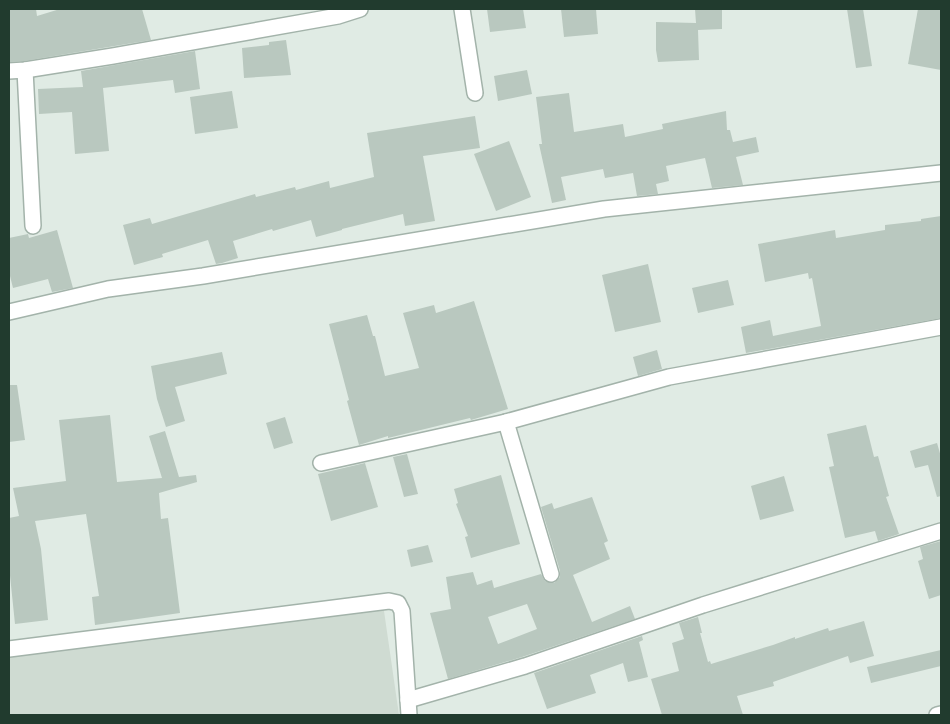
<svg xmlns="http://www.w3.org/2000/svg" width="950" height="724" viewBox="0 0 950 724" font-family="'Roboto Condensed',sans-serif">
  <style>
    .built { fill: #cfdbd2 }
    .building { fill: #b9c8bf; fill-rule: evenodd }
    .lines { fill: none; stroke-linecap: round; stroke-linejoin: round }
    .minor-casing { stroke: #a3b3aa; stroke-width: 18 }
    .minor { stroke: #fff; stroke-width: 15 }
  </style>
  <rect width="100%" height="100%" fill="#e0ebe4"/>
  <path class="built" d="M 383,604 L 399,715 L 9,715 L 9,654 Z"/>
  <g class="building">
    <path d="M 9,9 L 36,9 L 37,16 L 60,9 L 142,9 L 151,40 L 24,61 L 9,62 Z"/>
    <path d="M 487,9 L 523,9 L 526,28 L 490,32 Z"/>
    <path d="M 561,9 L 596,9 L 598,34 L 564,37 Z"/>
    <path d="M 695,9 L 722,9 L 722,29 L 698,30 L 699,60 L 658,62 L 656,50 L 656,22 L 696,23 Z"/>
    <path d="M 847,9 L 863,9 L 872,66 L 856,68 Z"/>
    <path d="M 918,9 L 941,9 L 941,70 L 908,64 Z"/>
    <path d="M 286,40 L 291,75 L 244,78 L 242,48 L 269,45 L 269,42 Z"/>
    <path d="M 195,51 L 200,89 L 175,93 L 173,80 L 103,88 L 109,151 L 75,154 L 72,112 L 39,114 L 38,89 L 83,87 L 81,71 Z"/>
    <path d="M 527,70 L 532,94 L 498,101 L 494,76 Z"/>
    <path d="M 232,91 L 238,128 L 195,134 L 190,97 Z"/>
    <path d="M 569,93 L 574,132 L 623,124 L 625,137 L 663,129 L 662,124 L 726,111 L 727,130 L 730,130 L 733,142 L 756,137 L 759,152 L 736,157 L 743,185 L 712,188 L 705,158 L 666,166 L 669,181 L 656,184 L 658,194 L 637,196 L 633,173 L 605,178 L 603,169 L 561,177 L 566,200 L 552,203 L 539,144 L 542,144 L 536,97 Z"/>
    <path d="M 475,116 L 480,148 L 423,156 L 435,221 L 405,226 L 403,214 L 342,229 L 342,230 L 316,237 L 311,220 L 273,231 L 272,229 L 233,241 L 238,258 L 222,263 L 216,264 L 208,240 L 162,254 L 163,257 L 134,265 L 123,225 L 150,218 L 152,224 L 255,194 L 256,197 L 295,187 L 296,190 L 329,181 L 330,188 L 374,177 L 367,133 Z"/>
    <path d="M 509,141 L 531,197 L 496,211 L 474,154 Z"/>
    <path d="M 941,216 L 941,318 L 746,353 L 741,327 L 770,320 L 773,336 L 821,326 L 812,278 L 809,279 L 808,273 L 765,282 L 758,244 L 835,230 L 836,238 L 885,230 L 885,225 L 921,221 L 921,219 Z"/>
    <path d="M 57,230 L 73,288 L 52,292 L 48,279 L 13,288 L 9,272 L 9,238 L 28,234 L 29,238 Z"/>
    <path d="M 648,264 L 661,322 L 615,332 L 602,275 Z"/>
    <path d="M 728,280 L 734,305 L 698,313 L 692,288 Z"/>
    <path d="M 474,301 L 508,409 L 471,420 L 470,418 L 388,438 L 388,436 L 359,445 L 347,401 L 349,400 L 329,324 L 367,315 L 373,336 L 375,336 L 385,376 L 419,368 L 403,313 L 434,305 L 436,313 Z"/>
    <path d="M 657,350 L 662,369 L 638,376 L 633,357 Z"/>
    <path d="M 222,352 L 227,374 L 175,387 L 185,421 L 166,427 L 157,399 L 151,366 Z"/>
    <path d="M 9,385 L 17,385 L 25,440 L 9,442 Z"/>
    <path d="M 110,415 L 117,482 L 162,478 L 149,436 L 165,431 L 179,477 L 196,475 L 197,482 L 159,493 L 161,519 L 168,518 L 180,613 L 95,625 L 92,597 L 99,596 L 86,514 L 35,521 L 41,549 L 48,620 L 15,624 L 9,566 L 9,518 L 19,516 L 13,488 L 66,481 L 59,420 Z"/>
    <path d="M 285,417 L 293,443 L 274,449 L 266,423 Z"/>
    <path d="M 866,425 L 874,457 L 878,456 L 889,496 L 886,497 L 899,534 L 878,541 L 875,531 L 845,538 L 829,467 L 834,466 L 827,434 Z"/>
    <path d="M 937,443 L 941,457 L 941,496 L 937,497 L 928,465 L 915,468 L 910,451 Z"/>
    <path d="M 407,454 L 418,494 L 404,497 L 393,457 Z"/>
    <path d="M 365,463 L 378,507 L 331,521 L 318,474 Z"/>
    <path d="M 501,475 L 520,544 L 471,558 L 465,537 L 468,536 L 456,504 L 458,503 L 454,489 Z"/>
    <path d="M 784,476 L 794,511 L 760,520 L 751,486 Z"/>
    <path d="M 592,497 L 608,541 L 604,543 L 610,559 L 573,575 L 592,622 L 630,606 L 635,619 L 522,657 L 448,679 L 430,613 L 451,609 L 446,577 L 473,572 L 477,585 L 492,580 L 494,588 L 541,574 L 545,581 L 554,583 L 560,577 L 560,571 L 541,507 L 552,503 L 554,509 ZM 527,604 L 537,629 L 498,644 L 488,617 Z"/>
    <path d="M 941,541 L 941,595 L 929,599 L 918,561 L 923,559 L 920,547 Z"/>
    <path d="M 428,545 L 433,562 L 411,567 L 407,550 Z"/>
    <path d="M 698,617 L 702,633 L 700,633 L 708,662 L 710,661 L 711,664 L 773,645 L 795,637 L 795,639 L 828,628 L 829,631 L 864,621 L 874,656 L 850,663 L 848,656 L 773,682 L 774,686 L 737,696 L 743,715 L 662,715 L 651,679 L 679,671 L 672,643 L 684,639 L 679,623 Z"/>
    <path d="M 642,636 L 643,640 L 639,642 L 648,677 L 628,682 L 623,663 L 590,675 L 596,693 L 547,709 L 534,673 Z"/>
    <path d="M 941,650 L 941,666 L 871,683 L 867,667 Z"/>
  </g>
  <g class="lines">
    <defs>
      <g id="minor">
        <path d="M 462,9 L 475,93"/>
        <path d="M 25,70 L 33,226"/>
        <path d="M 9,71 L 25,70 L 113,56 L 338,16 L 360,9"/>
        <path d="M 9,312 L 108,289 L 203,276 L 604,209 L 941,173"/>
        <path d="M 506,422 L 551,574"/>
        <path d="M 321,463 L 506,422 L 669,377 L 941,327"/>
        <path d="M 9,649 L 389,601 L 398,603 L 402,611 L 409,715"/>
        <path d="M 408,700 L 525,666 L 703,605 L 941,531"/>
        <path d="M 937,715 L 941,714"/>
      </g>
    </defs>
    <use href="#minor" class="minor-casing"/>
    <use href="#minor" class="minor"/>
  </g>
  <rect width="950" height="724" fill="none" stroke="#213b2e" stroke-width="20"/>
</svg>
